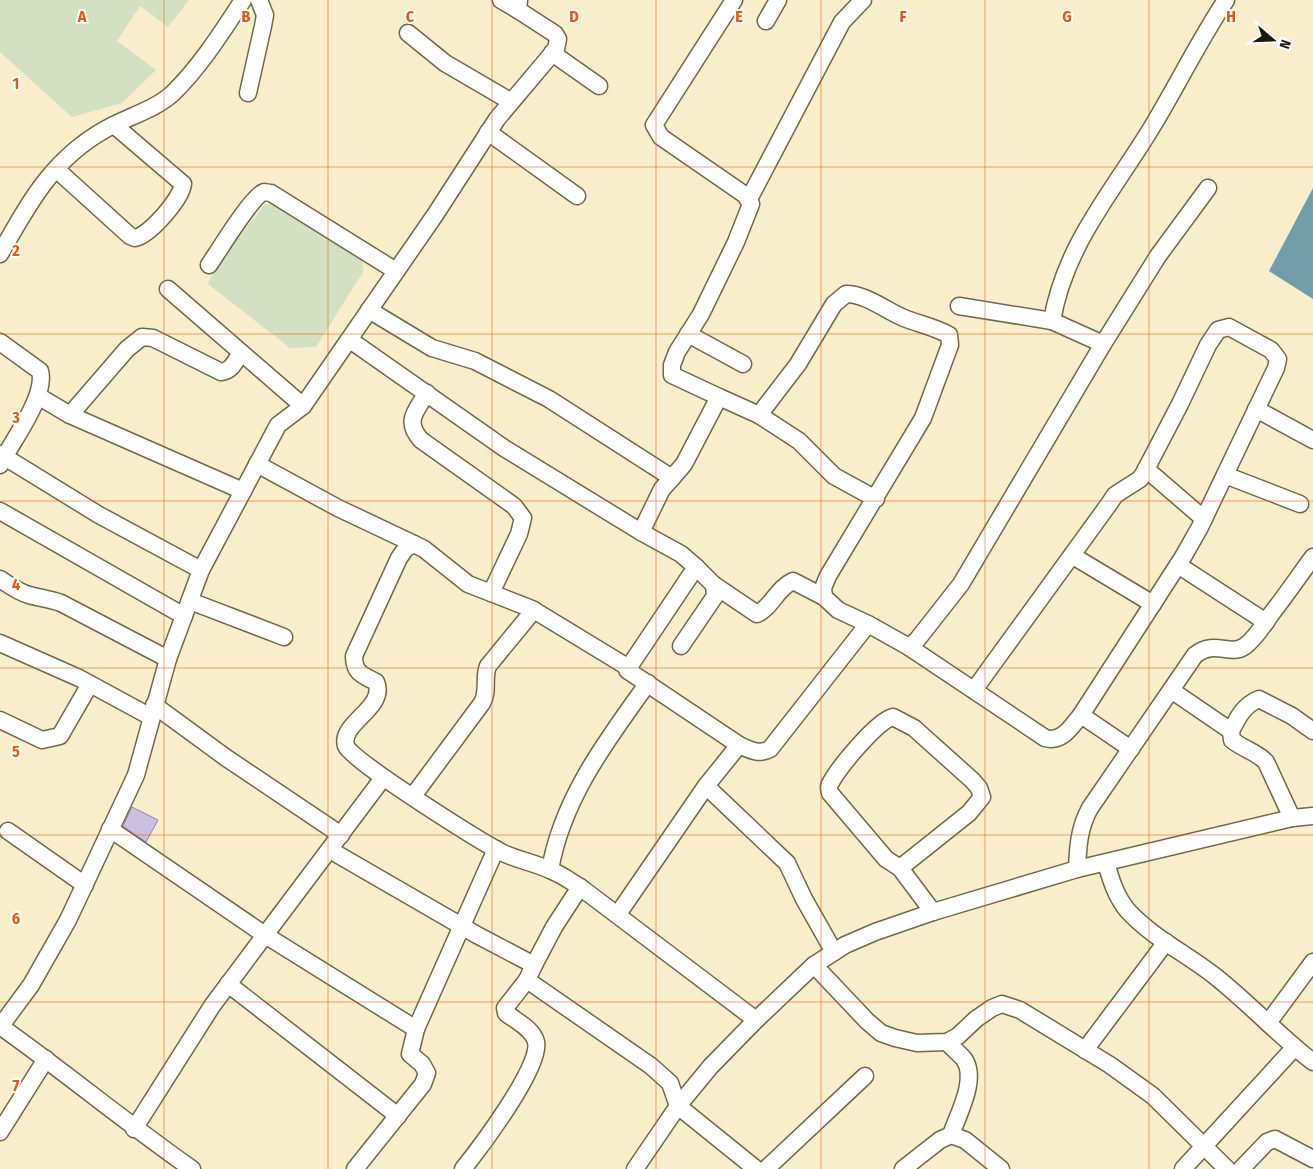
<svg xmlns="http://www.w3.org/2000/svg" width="1313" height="1169" viewBox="0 0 1313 1169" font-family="'Fira Sans Condensed',sans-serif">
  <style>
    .green { fill: #d3e1c2 }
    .water { fill: #729eaa }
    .building { fill: #cbc0e3; stroke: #938aa8 }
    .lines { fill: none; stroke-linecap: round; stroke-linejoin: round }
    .minor-casing { stroke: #71684a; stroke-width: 19 }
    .minor { stroke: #fff; stroke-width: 16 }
    .grid { fill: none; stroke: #e8590c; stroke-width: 1; stroke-opacity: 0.55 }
    .grid-label { font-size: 16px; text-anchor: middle; font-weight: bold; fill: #e8590c; stroke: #fff; stroke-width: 4; stroke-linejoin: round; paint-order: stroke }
  </style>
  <rect width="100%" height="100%" fill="#f8eecc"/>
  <g class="green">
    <path d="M 0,0 L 189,0 L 168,27 L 140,6 L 117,41 L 156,70 L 122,103 L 72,117 L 0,52 Z"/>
    <path d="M 284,199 L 362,253 L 363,272 L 316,347 L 290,348 L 208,284 L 214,269 L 264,205 Z"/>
  </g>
  <path class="water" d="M 1313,188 L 1313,299 L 1269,271 Z"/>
  <path class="building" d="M 132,807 L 158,820 L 146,842 L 123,826 Z"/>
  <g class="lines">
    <defs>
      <g id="minor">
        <path d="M 501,0 L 518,10"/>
        <path d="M 766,21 L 778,0"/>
        <path d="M 408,33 L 445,63 L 510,101"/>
        <path d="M 552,53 L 599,86"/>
        <path d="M 248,93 L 263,26 L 265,15 L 259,0"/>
        <path d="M 488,132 L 577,196"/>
        <path d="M 56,169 L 130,236 L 135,238 C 150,235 181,199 183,184 L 114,125"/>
        <path d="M 749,199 L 842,22 L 863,0"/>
        <path d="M 0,254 C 29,203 52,159 106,129 C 127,117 154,110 172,94 C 200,67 222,32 243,0"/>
        <path d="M 209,265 C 218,252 252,196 264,192 C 265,192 270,193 271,193 L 396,271"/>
        <path d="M 168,289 L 303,406"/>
        <path d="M 959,306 L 1052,321"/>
        <path d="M 369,310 L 432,348 L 475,361 L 549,399 L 672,478 L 662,489 L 641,532 L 681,554 L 696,567 L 627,670 L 739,745 C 750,750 759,755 770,749 L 868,624 L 909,647 L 917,640 L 961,584 L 1103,344 L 1052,321 C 1065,243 1116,188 1155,122 C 1179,82 1200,39 1226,0"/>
        <path d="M 688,334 L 743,364"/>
        <path d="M 350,340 L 504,448 L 641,532"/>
        <path d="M 0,342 L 40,371 C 47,396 12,441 0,465"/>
        <path d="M 1103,344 L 1158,256 L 1208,188"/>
        <path d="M 427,393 C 416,411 404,421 421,440 L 514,506 L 523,518 L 519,534 L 491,593"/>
        <path d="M 38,396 L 70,415 L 243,491 L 201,570"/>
        <path d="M 719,397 L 759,415"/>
        <path d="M 1256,409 L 1313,440"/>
        <path d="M 70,415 L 127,349 L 142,337 L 153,338 L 221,372 C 232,371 235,361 241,353"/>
        <path d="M 0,454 L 99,515 L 201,570 L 168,659"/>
        <path d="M 257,464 L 338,508 L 414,544"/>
        <path d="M 1146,469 L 1204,519"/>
        <path d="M 1225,475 L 1300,504"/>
        <path d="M 672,478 L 684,464 L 719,397 L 672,375 L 672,365 L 677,352 L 701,314 L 736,242 L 751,204 L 745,195 L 661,137 L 654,125 L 734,0"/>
        <path d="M 243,491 L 278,425 L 303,406 L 312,393 L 435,215 L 497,119 L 556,49 L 558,39 L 555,34 L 518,10 L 519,0"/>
        <path d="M 0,511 L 184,616"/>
        <path d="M 1073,556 L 1153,604"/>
        <path d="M 1178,565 L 1266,622"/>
        <path d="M 0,579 C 9,585 18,592 29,595 C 40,598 50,599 61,603 L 168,659 L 136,775 L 68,920 L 31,985 L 0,1027"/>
        <path d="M 714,585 L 757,614 C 772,607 777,588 793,581 L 824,597 L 838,610 L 868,624"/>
        <path d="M 824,597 L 823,588 L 828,576 L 923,418 L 950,345 L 949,335 C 935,327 919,324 904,318 C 885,310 866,294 846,294 L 834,304 L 798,364 L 759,415 L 799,441 L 834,476 L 876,499"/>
        <path d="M 190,601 L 284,637"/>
        <path d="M 0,643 L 79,678 L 151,717"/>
        <path d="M 681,646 L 715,596 L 714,585 L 696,567"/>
        <path d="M 909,647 L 1045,738 C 1062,743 1071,727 1081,715 L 1131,749"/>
        <path d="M 629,668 L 532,609 L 468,584 L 424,549 L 414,544 L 406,548 L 399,558 L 354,656 C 354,673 362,675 376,682 C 387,708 339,723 346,746 C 350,760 483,843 503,853 C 518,860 535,863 550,870 C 561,874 570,881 580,887 L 756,1020"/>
        <path d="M 974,690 L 1109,504 L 1115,495 L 1140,479 L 1144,473 L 1180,404 L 1208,345 L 1218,330 L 1229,327 L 1271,350 L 1278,359 L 1276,368 L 1200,527 L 1183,557 L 1081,715"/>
        <path d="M 1171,690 L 1231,731"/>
        <path d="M 154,705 L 225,757 L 341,835"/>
        <path d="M 0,720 L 42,740 L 60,736 L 90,684"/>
        <path d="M 383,778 L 265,935 L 416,1029"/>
        <path d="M 706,786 L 787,863 L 804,899 L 834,952"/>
        <path d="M 413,796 L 482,703 C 489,691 483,678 488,666 L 534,610"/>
        <path d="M 1292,818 L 1266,762 C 1257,752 1243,749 1232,740 L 1231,731 C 1238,717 1244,705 1259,699 L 1292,716 L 1313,731"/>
        <path d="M 110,829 L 265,935 L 212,1006 L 134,1129"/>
        <path d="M 8,831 L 85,885"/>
        <path d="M 330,850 L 477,935 L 534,965 L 527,980 L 651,1066 L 670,1083 L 678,1106 L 756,1169"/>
        <path d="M 1106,863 C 1111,880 1116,897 1128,911 C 1153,938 1187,954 1216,977 C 1250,1004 1279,1036 1313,1062"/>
        <path d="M 900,868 L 969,813 L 982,797 L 979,788 L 972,780 L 914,728 L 893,717 C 877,721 840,766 831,782 C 828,786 829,789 830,793 L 886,859 L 900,868 L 933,912"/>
        <path d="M 1077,869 C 1078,846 1079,828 1090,808 L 1195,655 C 1215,639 1230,657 1245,646 C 1256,638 1264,624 1272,613 C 1286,595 1299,576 1313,557"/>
        <path d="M 550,870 C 562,799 607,740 648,683"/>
        <path d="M 618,914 L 706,786 L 739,745"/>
        <path d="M 534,965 L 554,927 L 580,887"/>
        <path d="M 814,965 L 867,1021 L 881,1033 L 895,1038 L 917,1043 L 947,1042 L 958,1036 L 976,1019 L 992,1008 L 1002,1004 L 1020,1010 L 1110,1065 L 1153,1096 L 1227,1169"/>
        <path d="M 228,984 L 398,1116"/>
        <path d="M 1268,1023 L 1313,962"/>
        <path d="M 0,1026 C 65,1072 126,1123 192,1169"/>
        <path d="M 947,1042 C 952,1048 959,1053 964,1059 C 978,1079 958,1114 951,1135"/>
        <path d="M 1085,1050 L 1166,942"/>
        <path d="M 0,1132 L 46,1059"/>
        <path d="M 355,1169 L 423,1084 L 427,1073 L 422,1064 L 410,1054 L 416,1029 L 496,849"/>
        <path d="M 463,1169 C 479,1149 542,1066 536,1042 C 533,1029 516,1021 506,1013 L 505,1008 L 527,980"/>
        <path d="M 635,1169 L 678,1106 L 711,1066 L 756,1020 L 814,965 L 845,945 L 875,932 L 933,912 L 1077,869 L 1292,818 L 1313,816"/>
        <path d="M 766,1169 L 865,1076"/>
        <path d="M 903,1169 L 940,1140 L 951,1135 L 965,1140 L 1001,1169"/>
        <path d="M 1183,1169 L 1294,1048"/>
        <path d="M 1241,1169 L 1267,1142 L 1275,1139 L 1313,1159"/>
      </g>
    </defs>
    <use href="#minor" class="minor-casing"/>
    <use href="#minor" class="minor"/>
  </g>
  <path class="grid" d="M 164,0 L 164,1169M 328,0 L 328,1169M 492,0 L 492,1169M 656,0 L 656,1169M 821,0 L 821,1169M 985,0 L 985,1169M 1149,0 L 1149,1169M 0,167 L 1313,167M 0,334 L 1313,334M 0,501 L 1313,501M 0,668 L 1313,668M 0,835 L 1313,835M 0,1002 L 1313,1002"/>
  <g class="grid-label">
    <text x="82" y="22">A</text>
    <text x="246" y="22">B</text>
    <text x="410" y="22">C</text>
    <text x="574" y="22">D</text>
    <text x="739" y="22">E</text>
    <text x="903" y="22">F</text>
    <text x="1067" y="22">G</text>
    <text x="1231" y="22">H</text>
    <text x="16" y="89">1</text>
    <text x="16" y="256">2</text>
    <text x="16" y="423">3</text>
    <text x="16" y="590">4</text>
    <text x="16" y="757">5</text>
    <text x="16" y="924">6</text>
    <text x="16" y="1091">7</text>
  </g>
  <g transform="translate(1273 40) rotate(109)" stroke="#ffffff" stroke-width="4" paint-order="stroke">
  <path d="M0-4L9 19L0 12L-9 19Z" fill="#1a170a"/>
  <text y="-8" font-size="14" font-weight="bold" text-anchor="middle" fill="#1a170a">N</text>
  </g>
</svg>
